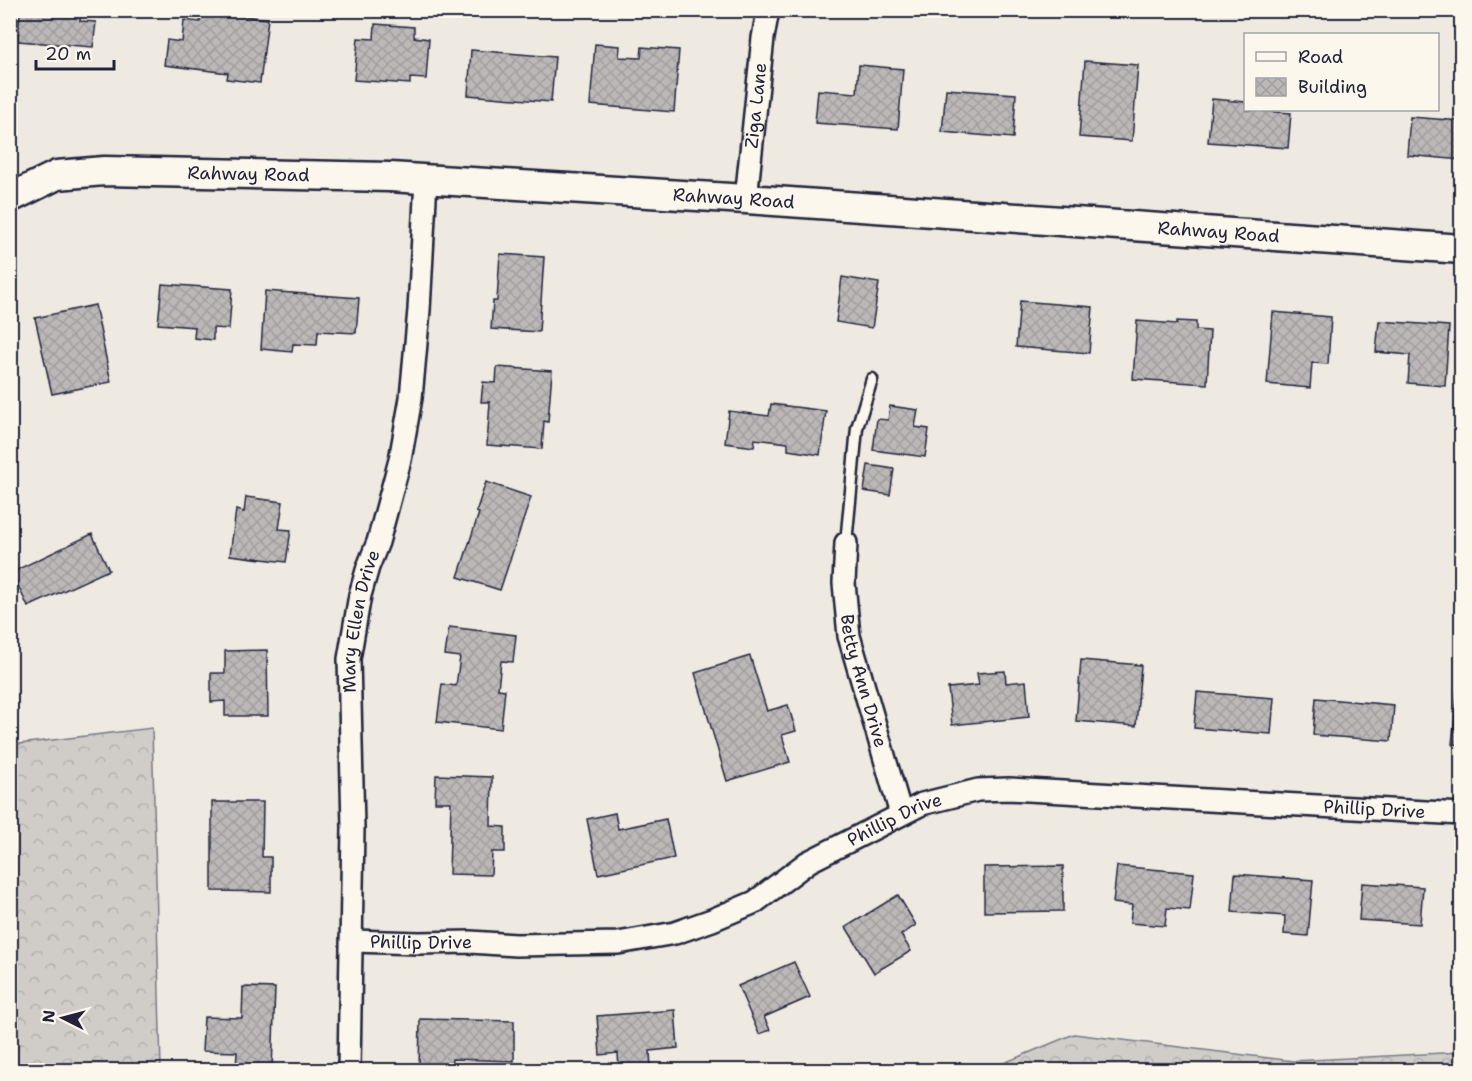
<svg xmlns="http://www.w3.org/2000/svg" width="1472" height="1081" viewBox="0 0 1472 1081" font-family="'Shantell Sans',sans-serif">
  <style>
    .forest { fill: url(#forest-crowns); stroke: #797882; stroke-width: 1.5 }
    .building { fill: url(#building-cross-hatch); stroke: #22223b; stroke-width: 1.5 }
    .lines { fill: none; stroke-linecap: round; stroke-linejoin: round }
    .lane-casing { stroke: #22223b; stroke-width: 15 }
    .street-casing { stroke: #22223b; stroke-width: 26 }
    .secondary-casing { stroke: #22223b; stroke-width: 33 }
    .lane { stroke: #fbf7ec; stroke-width: 10 }
    .street { stroke: #fbf7ec; stroke-width: 21 }
    .secondary { stroke: #fbf7ec; stroke-width: 28 }
    .labels { text-anchor: middle; dominant-baseline: central; stroke-width: 4.5; stroke-linejoin: round; paint-order: stroke }
    .street-label { font-size: 18px; fill: #22223b; stroke: #fbf7ec }
  </style>
  <defs>
    <pattern id="forest-crowns" width="20" height="18" patternUnits="userSpaceOnUse" patternTransform="scale(1.5)"><rect width="20" height="18" fill="#d0cdc9"/><path d="M2 6a3 3 0 1 1 6 0M12 15a3 3 0 1 1 6 0" fill="none" stroke="#b2b0ae"/></pattern>
    <pattern id="building-cross-hatch" width="8" height="8" patternUnits="userSpaceOnUse" patternTransform="scale(1.5)"><rect width="8" height="8" fill="#bcb8b8"/><path d="M0 0l8 8M0 8l8-8" fill="none" stroke="#a19e9f"/></pattern>
  </defs>
  <rect width="100%" height="100%" fill="#eeeae2"/>
  <filter id="ink" filterUnits="userSpaceOnUse"><feTurbulence type="fractalNoise" baseFrequency=".0167" numOctaves="2"/><feDisplacementMap in="SourceGraphic" scale="12" xChannelSelector="R" yChannelSelector="G"/><feConvolveMatrix kernelMatrix="1 2 1 2 8 2 1 2 1" color-interpolation-filters="sRGB"/></filter>
  <g filter="url(#ink)">
    <g class="forest">
      <path d="M 152,728 L 161,1070 L 13,1070 L 10,1063 L 11,745 Z"/>
      <path d="M 1074,1034 L 1293,1061 L 1461,1052 L 1461,1070 L 987,1070 Z"/>
    </g>
    <g class="building">
      <path d="M 20,10 L 81,10 L 80,21 L 96,22 L 93,47 L 18,41 Z"/>
      <path d="M 201,10 L 268,19 L 260,83 L 227,79 L 228,73 L 164,65 L 167,40 L 182,42 L 184,20 L 200,22 Z"/>
      <path d="M 375,24 L 414,27 L 414,37 L 429,39 L 426,79 L 410,78 L 410,84 L 354,80 L 358,38 L 374,39 Z"/>
      <path d="M 595,44 L 620,46 L 619,57 L 641,58 L 642,47 L 679,50 L 674,112 L 590,105 Z"/>
      <path d="M 471,50 L 555,57 L 551,102 L 468,95 Z"/>
      <path d="M 1085,61 L 1138,65 L 1132,141 L 1079,137 Z"/>
      <path d="M 859,65 L 903,69 L 898,129 L 815,123 L 818,90 L 857,93 Z"/>
      <path d="M 946,89 L 1016,94 L 1013,138 L 942,132 Z"/>
      <path d="M 1212,99 L 1246,102 L 1246,110 L 1263,110 L 1263,111 L 1291,113 L 1288,148 L 1208,142 Z"/>
      <path d="M 1410,117 L 1462,121 L 1462,160 L 1407,155 Z"/>
      <path d="M 500,254 L 544,257 L 539,332 L 491,329 L 493,301 L 497,301 Z"/>
      <path d="M 842,277 L 879,283 L 872,328 L 836,322 Z"/>
      <path d="M 162,284 L 232,289 L 229,329 L 213,328 L 213,340 L 194,338 L 195,327 L 158,324 Z"/>
      <path d="M 265,291 L 359,298 L 356,333 L 318,331 L 317,345 L 293,344 L 292,352 L 261,349 Z"/>
      <path d="M 1020,301 L 1093,307 L 1089,353 L 1016,347 Z"/>
      <path d="M 95,305 L 111,382 L 52,394 L 35,318 Z"/>
      <path d="M 1273,312 L 1331,317 L 1328,364 L 1312,363 L 1310,388 L 1267,384 Z"/>
      <path d="M 1137,321 L 1177,324 L 1177,321 L 1196,322 L 1196,330 L 1210,331 L 1207,384 L 1133,379 Z"/>
      <path d="M 1379,321 L 1449,326 L 1445,386 L 1408,383 L 1410,355 L 1376,352 Z"/>
      <path d="M 497,367 L 552,371 L 548,422 L 544,421 L 542,449 L 487,445 L 490,402 L 481,402 L 483,382 L 496,383 Z"/>
      <path d="M 771,404 L 826,411 L 820,455 L 788,450 L 788,443 L 755,439 L 754,447 L 725,443 L 729,411 L 769,416 Z"/>
      <path d="M 890,406 L 918,410 L 915,427 L 929,429 L 925,457 L 873,450 L 877,419 L 888,420 Z"/>
      <path d="M 868,465 L 894,469 L 890,495 L 864,491 Z"/>
      <path d="M 486,482 L 531,497 L 500,590 L 458,577 L 479,513 L 476,512 Z"/>
      <path d="M 246,497 L 283,502 L 279,529 L 291,530 L 286,562 L 230,555 L 236,510 L 244,512 Z"/>
      <path d="M 92,534 L 109,570 L 28,607 L 12,572 Z"/>
      <path d="M 449,627 L 516,635 L 513,662 L 501,661 L 498,689 L 505,690 L 501,729 L 437,722 L 442,684 L 456,686 L 460,657 L 445,655 Z"/>
      <path d="M 267,650 L 268,716 L 225,716 L 225,701 L 211,702 L 211,673 L 225,673 L 225,651 Z"/>
      <path d="M 750,656 L 767,711 L 788,705 L 796,731 L 782,735 L 790,762 L 727,781 L 695,673 Z"/>
      <path d="M 1081,660 L 1141,665 L 1136,726 L 1076,721 Z"/>
      <path d="M 1005,671 L 1006,683 L 1026,681 L 1029,717 L 952,725 L 948,688 L 979,685 L 977,673 Z"/>
      <path d="M 1458,687 L 1462,687 L 1462,745 L 1452,744 Z"/>
      <path d="M 1197,692 L 1274,698 L 1271,734 L 1194,728 Z"/>
      <path d="M 1316,698 L 1394,705 L 1391,741 L 1313,735 Z"/>
      <path d="M 436,775 L 492,777 L 491,826 L 505,827 L 505,852 L 492,852 L 491,875 L 449,874 L 451,802 L 435,802 Z"/>
      <path d="M 212,802 L 263,802 L 262,857 L 271,857 L 271,892 L 212,891 Z"/>
      <path d="M 615,813 L 618,829 L 666,819 L 674,858 L 598,874 L 587,819 Z"/>
      <path d="M 1063,866 L 1063,911 L 984,912 L 984,867 Z"/>
      <path d="M 1117,866 L 1194,873 L 1190,910 L 1167,908 L 1165,926 L 1130,923 L 1132,905 L 1113,903 Z"/>
      <path d="M 1235,874 L 1313,880 L 1308,936 L 1284,934 L 1285,916 L 1232,912 Z"/>
      <path d="M 1362,883 L 1423,887 L 1420,924 L 1359,920 Z"/>
      <path d="M 898,895 L 916,925 L 901,935 L 911,951 L 874,973 L 846,927 Z"/>
      <path d="M 794,962 L 810,997 L 764,1017 L 770,1030 L 759,1034 L 738,986 Z"/>
      <path d="M 243,987 L 275,988 L 272,1070 L 236,1070 L 237,1052 L 202,1051 L 204,1017 L 242,1018 Z"/>
      <path d="M 675,1010 L 678,1048 L 650,1051 L 651,1069 L 619,1070 L 618,1053 L 600,1055 L 597,1016 Z"/>
      <path d="M 420,1019 L 514,1021 L 514,1061 L 452,1059 L 451,1070 L 419,1070 Z"/>
    </g>
    <g class="lines">
      <defs>
        <path id="lane" d="M 846,543 L 857,428 L 872,379"/>
        <g id="street">
          <path id="s1" d="M 746,199 L 763,38 L 768,10"/>
          <path id="s2" d="M 846,543 L 844,583 L 849,636 L 901,814"/>
          <path id="s3" d="M 352,941 L 419,943 L 470,942 L 516,945 L 618,943 L 675,933 L 712,920 L 755,902 L 808,862 L 922,804 L 978,790 L 1009,789 L 1462,814"/>
          <path id="s4" d="M 349,1070 L 353,827 L 349,659 L 360,595 L 368,567 L 378,542 L 400,460 L 411,398 L 419,310 L 426,180"/>
        </g>
        <g id="secondary">
          <path id="s5" d="M 10,198 L 57,175 L 104,171 L 390,177 L 746,199 L 1462,249"/>
        </g>
      </defs>
      <use href="#lane" class="lane-casing"/>
      <use href="#street" class="street-casing"/>
      <use href="#secondary" class="secondary-casing"/>
      <use href="#lane" class="lane"/>
      <use href="#street" class="street"/>
      <use href="#secondary" class="secondary"/>
    </g>
  </g>
  <g class="labels">
    <g class="street-label">
      <text stroke="none"><textPath href="#s1" startOffset="94">Ziga Lane</textPath></text>
      <text stroke="none"><textPath href="#s5" startOffset="244">Rahway Road</textPath></text>
      <text stroke="none"><textPath href="#s5" startOffset="730">Rahway Road</textPath></text>
      <text stroke="none"><textPath href="#s5" startOffset="1216">Rahway Road</textPath></text>
      <text stroke="none"><textPath href="#s4" startOffset="450">Mary Ellen Drive</textPath></text>
      <text stroke="none"><textPath href="#s2" startOffset="140">Betty Ann Drive</textPath></text>
      <text stroke="none"><textPath href="#s3" startOffset="1059">Phillip Drive</textPath></text>
      <text stroke="none"><textPath href="#s3" startOffset="573">Phillip Drive</textPath></text>
      <text stroke="none"><textPath href="#s3" startOffset="69">Phillip Drive</textPath></text>
    </g>
  </g>
  <rect width="1472" height="1081" fill="none" stroke="#fbf7ec" stroke-width="36"/>
  <rect x="18" y="18" width="1436" height="1045" fill="none" stroke="#22223b" stroke-width="2" filter="url(#ink)"/>
  <rect x="1244" y="33" width="195" height="78" fill="#fbf7ec" stroke="#a4a2a5" stroke-width="1.5"/>
  <rect x="1256" y="52" width="30" height="9" fill="#fbf7ec" stroke="#a4a2a5" stroke-width="1.5"/>
  <text x="1298" y="63" font-size="18" fill="#22223b">Road</text>
  <rect x="1256" y="78" width="30" height="18" fill="url(#building-cross-hatch)" stroke="#a4a2a5" stroke-width="1.5"/>
  <text x="1298" y="93" font-size="18" fill="#22223b">Building</text>
  <g transform="translate(63 1018) rotate(276)" stroke="#fbf7ec" stroke-width="4.5" paint-order="stroke">
  <path d="M0-4.5L10 22L0 15L-10 22Z" fill="#22223b"/>
  <text y="-9" font-size="16" font-weight="bold" text-anchor="middle" fill="#22223b">N</text>
  </g>
  <path d="M36 60v9h78v-9" fill="none" stroke="#22223b" stroke-width="3"/>
  <text x="45" y="60" font-size="18" fill="#22223b" stroke="#fbf7ec" stroke-width="4.5" paint-order="stroke">20 m</text>
</svg>
